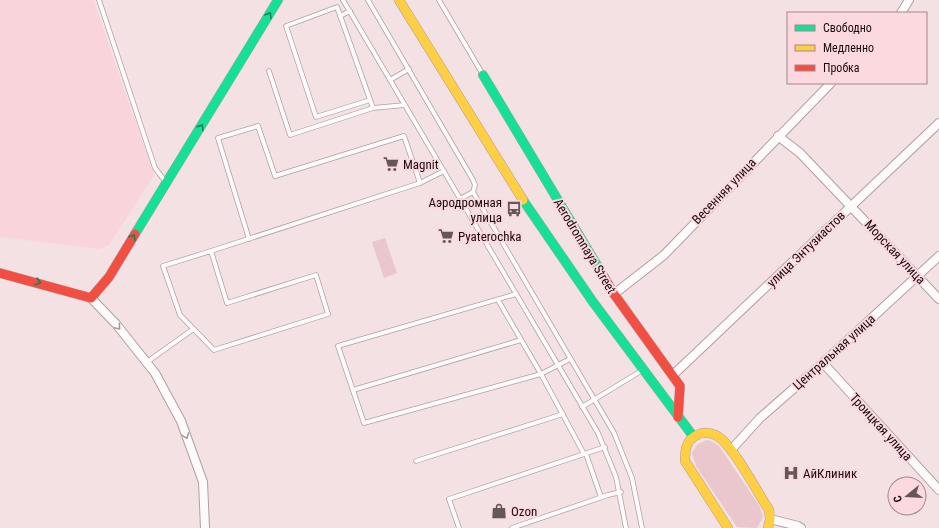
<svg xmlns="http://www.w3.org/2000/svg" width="939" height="528" viewBox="0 0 939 528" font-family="'Roboto Condensed',sans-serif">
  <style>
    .built { fill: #f9d5db }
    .green { fill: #eac7cc }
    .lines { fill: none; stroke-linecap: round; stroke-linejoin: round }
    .lane-casing { stroke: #afa0a3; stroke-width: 5.5 }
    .street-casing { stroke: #afa0a3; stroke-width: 10 }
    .fast-casing { stroke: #afa0a3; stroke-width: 10 }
    .slow-casing { stroke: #afa0a3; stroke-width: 10 }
    .jam-casing { stroke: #afa0a3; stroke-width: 10 }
    .lane { stroke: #fdfafb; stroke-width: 4 }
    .street { stroke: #fdfafb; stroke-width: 8 }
    .fast { stroke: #16e098; stroke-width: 9 }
    .slow { stroke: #ffcf43; stroke-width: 9 }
    .jam { stroke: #f24e42; stroke-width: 9 }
    .oneway { stroke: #17815a }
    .oneway2 { stroke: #a29b9c }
    .labels { text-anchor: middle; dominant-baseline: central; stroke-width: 4; stroke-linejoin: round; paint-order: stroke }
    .poi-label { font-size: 13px; fill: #190c0e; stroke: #fbd9de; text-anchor: start }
    .street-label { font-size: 13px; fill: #190c0e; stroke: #fbd9de }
  </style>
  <rect width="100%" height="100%" fill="#f3e1e4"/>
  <path class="built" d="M 0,0 L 93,0 L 154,175 L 109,245 L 99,249 L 0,237 Z"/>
  <g class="green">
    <path d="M 385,238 L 397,273 L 384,278 L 372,242 Z"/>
    <path d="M 706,440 L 711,441 L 719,446 L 760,507 L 763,517 L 757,528 L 737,527 L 696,466 L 692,453 L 697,445 Z"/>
  </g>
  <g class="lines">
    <defs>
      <g id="lane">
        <path d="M 99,0 L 155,168 L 165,181"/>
        <path d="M 343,0 L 598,433 L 616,477 L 626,528"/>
        <path d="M 368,0 L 473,180 L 475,185 L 473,192 L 460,199"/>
        <path d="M 439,0 L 482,73"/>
        <path d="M 340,16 L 350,11"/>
        <path d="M 269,71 L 290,135 L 373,108 L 405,105"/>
        <path d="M 390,80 L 409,69"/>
        <path d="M 370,100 L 316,117 L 286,26 L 337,7 L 373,108"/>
        <path d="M 473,192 L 614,433 L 632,478 L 642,528"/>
        <path d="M 249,239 L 218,138 L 258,126 L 275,176 L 404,136 L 420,183"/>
        <path d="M 211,251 L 227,303 L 316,275 L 328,314 L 214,350 L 180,315 L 163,266 Z"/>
        <path d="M 211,251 L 420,183 L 444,171"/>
        <path d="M 516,294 L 338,346 L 364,423 L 541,374 L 570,359"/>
        <path d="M 498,300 L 541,374 L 584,454"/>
        <path d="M 147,362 L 192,330"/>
        <path d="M 353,390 L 521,340"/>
        <path d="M 582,407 L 641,371"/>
        <path d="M 586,454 L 601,497"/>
        <path d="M 416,461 L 563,414"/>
        <path d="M 459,528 L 449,499 L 605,447"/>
        <path d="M 512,528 L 608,495 L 621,492"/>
      </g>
      <g id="street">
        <path d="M 901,13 L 909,0"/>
        <path d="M 778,136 L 800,153 L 939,299"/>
        <path d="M 614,294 L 664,255 L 831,83"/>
        <path d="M 91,298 L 116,324 L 155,373 L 181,421 L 203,482 L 205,528"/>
        <path d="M 823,363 L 939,490"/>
        <path d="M 673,375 L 939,123"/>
        <path d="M 731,450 L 760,418 L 823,363 L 939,256"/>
        <path d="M 770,519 L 798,526 L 801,528"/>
      </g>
      <g id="fast">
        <path d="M 483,75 L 604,277"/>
        <path d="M 523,200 L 593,302 L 693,436"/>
        <path d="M 135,234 L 278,0"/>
      </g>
      <g id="slow">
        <path d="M 399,0 L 523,200"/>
        <path d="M 728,528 L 685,461 C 685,450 686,440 697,435 C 704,431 714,433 720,438 C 734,448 758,493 769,510 L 770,519 L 768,528"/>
      </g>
      <g id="jam">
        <path d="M 0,273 L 91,298 L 109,277 L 135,234"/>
        <path d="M 604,277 L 614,294 L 680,386 L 678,417"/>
      </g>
    </defs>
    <use href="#lane" class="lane-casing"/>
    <use href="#street" class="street-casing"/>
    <use href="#fast" class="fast-casing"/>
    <use href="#slow" class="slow-casing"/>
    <use href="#jam" class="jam-casing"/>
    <use href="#lane" class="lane"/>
    <use href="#street" class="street"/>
    <use href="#fast" class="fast"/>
    <use href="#slow" class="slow"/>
    <use href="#jam" class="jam"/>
  </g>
  <defs><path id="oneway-chevron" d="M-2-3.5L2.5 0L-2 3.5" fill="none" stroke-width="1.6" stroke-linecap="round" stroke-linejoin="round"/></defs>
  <g class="oneway">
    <use href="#oneway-chevron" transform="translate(269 15) rotate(-59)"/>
    <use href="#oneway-chevron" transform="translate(201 127) rotate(-58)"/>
    <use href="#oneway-chevron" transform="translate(133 237) rotate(-58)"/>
    <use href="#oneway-chevron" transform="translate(38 282) rotate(17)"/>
  </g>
  <g class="oneway2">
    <use href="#oneway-chevron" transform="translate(118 327) rotate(50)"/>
    <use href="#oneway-chevron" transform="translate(186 436) rotate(70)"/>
  </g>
  <defs>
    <symbol id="supermarket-bare" viewBox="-9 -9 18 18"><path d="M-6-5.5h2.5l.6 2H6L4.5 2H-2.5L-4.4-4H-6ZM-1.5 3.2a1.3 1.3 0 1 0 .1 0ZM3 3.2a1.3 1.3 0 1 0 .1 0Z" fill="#655759" stroke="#fbd9de" stroke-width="2.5" paint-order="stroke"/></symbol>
    <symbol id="bus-bare" viewBox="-9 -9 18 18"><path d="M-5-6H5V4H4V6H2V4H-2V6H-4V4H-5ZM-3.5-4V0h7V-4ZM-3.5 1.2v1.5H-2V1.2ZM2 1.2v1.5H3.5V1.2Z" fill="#655759" stroke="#fbd9de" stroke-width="2.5" paint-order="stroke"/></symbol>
    <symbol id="hospital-bare" viewBox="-9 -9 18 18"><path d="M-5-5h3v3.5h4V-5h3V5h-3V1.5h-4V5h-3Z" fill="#655759" stroke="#fbd9de" stroke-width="2.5" paint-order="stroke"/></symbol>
    <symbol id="shop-bare" viewBox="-9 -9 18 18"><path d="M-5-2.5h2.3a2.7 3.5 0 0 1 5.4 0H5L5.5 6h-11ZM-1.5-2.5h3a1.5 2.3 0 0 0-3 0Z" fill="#655759" stroke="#fbd9de" stroke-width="2.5" paint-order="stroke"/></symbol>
  </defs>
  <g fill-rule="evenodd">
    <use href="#supermarket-bare" x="380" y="153" width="22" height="22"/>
    <use href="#bus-bare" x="503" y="198" width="22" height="22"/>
    <use href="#supermarket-bare" x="435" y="225" width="22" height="22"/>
    <use href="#hospital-bare" x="780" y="462" width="22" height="22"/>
    <use href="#shop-bare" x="488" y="500" width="22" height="22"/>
  </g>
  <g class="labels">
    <g class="poi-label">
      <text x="403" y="164">Magnit</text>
      <text x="502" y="202" text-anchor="end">Аэродромная<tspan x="502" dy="15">улица</tspan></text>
      <text x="458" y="236">Pyaterochka</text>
      <text x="803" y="473">АйКлиник</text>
      <text x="511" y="511">Ozon</text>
    </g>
    <g class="street-label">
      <text transform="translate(724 191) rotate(-46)">Весенняя улица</text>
      <text transform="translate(585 246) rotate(59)">Aerodromnaya Street</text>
      <text transform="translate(806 249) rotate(-44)">улица Энтузиастов</text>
      <text transform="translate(895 252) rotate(47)">Морская улица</text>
      <text transform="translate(834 352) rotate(-42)">Центральная улица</text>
      <text transform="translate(881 427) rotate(48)">Троицкая улица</text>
    </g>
  </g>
  <rect x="787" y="12" width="140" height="72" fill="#fbd9de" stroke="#a1878b"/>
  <rect x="795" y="25" width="20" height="6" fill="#16e098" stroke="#a1878b"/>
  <text x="823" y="32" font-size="12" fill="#190c0e">Свободно</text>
  <rect x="795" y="45" width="20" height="6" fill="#ffcf43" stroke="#a1878b"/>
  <text x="823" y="52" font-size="12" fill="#190c0e">Медленно</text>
  <rect x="795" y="65" width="20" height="6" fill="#f24e42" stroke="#a1878b"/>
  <text x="823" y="72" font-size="12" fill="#190c0e">Пробка</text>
  <g transform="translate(907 496) rotate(252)"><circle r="19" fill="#fbd9de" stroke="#a1878b"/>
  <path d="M0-3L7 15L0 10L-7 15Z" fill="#655759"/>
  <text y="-6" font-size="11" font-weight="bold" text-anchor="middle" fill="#190c0e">С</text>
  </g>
</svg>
